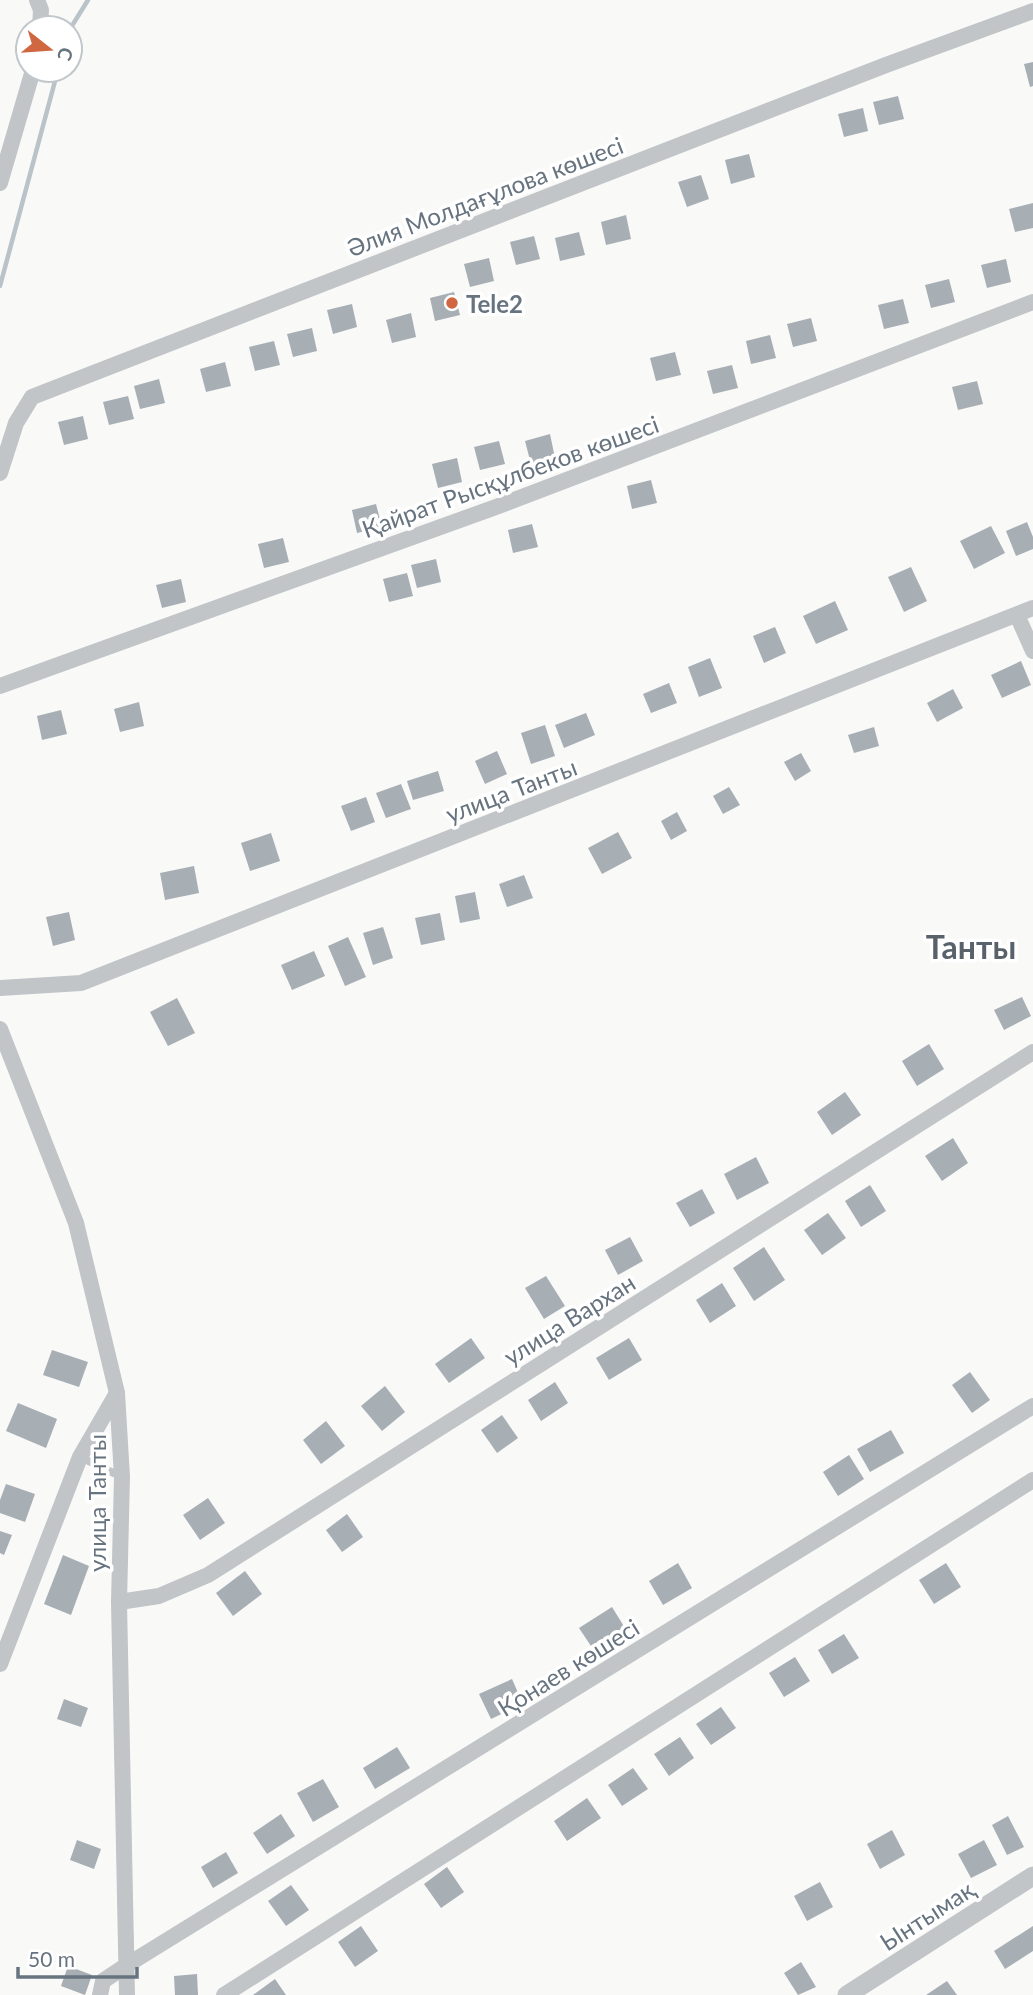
<svg xmlns="http://www.w3.org/2000/svg" width="1033" height="1995" viewBox="0 0 1033 1995" font-family="Lato,sans-serif">
  <style>
    .lines { fill: none; stroke-linecap: round; stroke-linejoin: round }
    .stream { stroke: #bac3c8; stroke-width: 4.5 }
    .building { fill: #a7aeb4 }
    .service { stroke: #c1c5c8; stroke-width: 8 }
    .minor { stroke: #c1c5c8; stroke-width: 16 }
    .tertiary { stroke: #c1c5c8; stroke-width: 19 }
    .poi-dot { fill: #d06741; stroke: #fff; stroke-width: 2.5 }
    .labels { text-anchor: middle; dominant-baseline: central; stroke-width: 7; stroke-linejoin: round; paint-order: stroke }
    .street-label { font-size: 24px; fill: #67747f; stroke: #fff }
    .poi-label { font-size: 24px; font-weight: bold; fill: #67747f; stroke: #fff; text-anchor: start }
    .district-label { font-size: 32px; font-weight: bold; fill: #59626b; stroke: #fff }
  </style>
  <rect width="100%" height="100%" fill="#f9f9f8"/>
  <g class="lines">
    <g class="stream">
      <path d="M 70,29 L 88,0"/>
      <path d="M 0,286 L 58,70"/>
    </g>
  </g>
  <g class="building">
    <path d="M 1033,62 L 1033,86 L 1030,87 L 1024,64 Z"/>
    <path d="M 898,96 L 904,119 L 879,125 L 873,102 Z"/>
    <path d="M 863,108 L 868,131 L 844,137 L 838,114 Z"/>
    <path d="M 749,154 L 755,177 L 731,184 L 725,160 Z"/>
    <path d="M 701,175 L 709,199 L 687,207 L 678,182 Z"/>
    <path d="M 1033,203 L 1033,228 L 1015,232 L 1009,209 Z"/>
    <path d="M 626,215 L 631,239 L 606,245 L 601,222 Z"/>
    <path d="M 579,232 L 585,255 L 560,261 L 555,238 Z"/>
    <path d="M 534,236 L 540,259 L 516,265 L 510,242 Z"/>
    <path d="M 489,258 L 494,281 L 470,287 L 464,264 Z"/>
    <path d="M 1006,259 L 1011,282 L 987,288 L 981,265 Z"/>
    <path d="M 949,279 L 955,302 L 931,308 L 925,285 Z"/>
    <path d="M 454,292 L 460,315 L 435,321 L 430,298 Z"/>
    <path d="M 903,299 L 909,323 L 884,329 L 878,305 Z"/>
    <path d="M 352,304 L 357,327 L 333,334 L 327,310 Z"/>
    <path d="M 411,313 L 416,337 L 392,343 L 386,320 Z"/>
    <path d="M 811,318 L 817,341 L 793,347 L 787,324 Z"/>
    <path d="M 312,328 L 317,351 L 293,357 L 287,334 Z"/>
    <path d="M 770,335 L 776,358 L 751,364 L 746,341 Z"/>
    <path d="M 274,341 L 280,365 L 255,371 L 249,347 Z"/>
    <path d="M 675,352 L 681,375 L 656,381 L 650,358 Z"/>
    <path d="M 225,362 L 231,386 L 206,392 L 200,369 Z"/>
    <path d="M 732,365 L 738,388 L 713,394 L 707,371 Z"/>
    <path d="M 159,379 L 165,403 L 140,409 L 134,386 Z"/>
    <path d="M 977,381 L 983,404 L 958,410 L 952,387 Z"/>
    <path d="M 128,396 L 134,419 L 109,425 L 103,402 Z"/>
    <path d="M 83,416 L 88,439 L 64,445 L 58,422 Z"/>
    <path d="M 550,434 L 555,458 L 531,464 L 525,441 Z"/>
    <path d="M 499,441 L 505,464 L 480,470 L 474,447 Z"/>
    <path d="M 457,458 L 462,482 L 438,488 L 432,464 Z"/>
    <path d="M 651,480 L 657,503 L 632,509 L 627,486 Z"/>
    <path d="M 376,504 L 382,527 L 357,533 L 352,510 Z"/>
    <path d="M 1027,522 L 1033,537 L 1033,549 L 1016,556 L 1006,531 Z"/>
    <path d="M 532,524 L 538,547 L 513,553 L 508,530 Z"/>
    <path d="M 991,526 L 1005,553 L 974,569 L 960,541 Z"/>
    <path d="M 283,538 L 289,562 L 264,568 L 258,544 Z"/>
    <path d="M 436,559 L 441,582 L 417,588 L 411,565 Z"/>
    <path d="M 911,567 L 927,601 L 904,612 L 888,577 Z"/>
    <path d="M 407,573 L 413,596 L 389,602 L 383,579 Z"/>
    <path d="M 181,579 L 186,602 L 162,608 L 156,585 Z"/>
    <path d="M 835,601 L 848,630 L 816,644 L 803,616 Z"/>
    <path d="M 775,627 L 786,653 L 764,663 L 753,636 Z"/>
    <path d="M 710,658 L 722,688 L 699,697 L 688,667 Z"/>
    <path d="M 1021,661 L 1031,685 L 1002,698 L 991,675 Z"/>
    <path d="M 669,683 L 677,703 L 651,713 L 643,694 Z"/>
    <path d="M 953,689 L 963,708 L 937,722 L 927,703 Z"/>
    <path d="M 139,702 L 144,726 L 120,732 L 114,709 Z"/>
    <path d="M 61,710 L 67,734 L 42,740 L 37,716 Z"/>
    <path d="M 586,713 L 595,735 L 564,748 L 555,725 Z"/>
    <path d="M 545,725 L 555,756 L 531,764 L 521,733 Z"/>
    <path d="M 874,727 L 879,746 L 854,753 L 848,735 Z"/>
    <path d="M 497,751 L 507,774 L 485,784 L 475,761 Z"/>
    <path d="M 801,753 L 811,771 L 795,781 L 784,762 Z"/>
    <path d="M 438,771 L 444,791 L 413,800 L 407,781 Z"/>
    <path d="M 401,784 L 411,809 L 386,818 L 376,793 Z"/>
    <path d="M 729,787 L 740,805 L 723,814 L 713,796 Z"/>
    <path d="M 366,797 L 375,822 L 351,831 L 341,806 Z"/>
    <path d="M 677,812 L 687,831 L 671,840 L 661,821 Z"/>
    <path d="M 618,832 L 632,858 L 602,874 L 588,848 Z"/>
    <path d="M 271,833 L 280,861 L 250,871 L 241,843 Z"/>
    <path d="M 194,866 L 199,893 L 165,900 L 160,873 Z"/>
    <path d="M 524,875 L 533,898 L 507,907 L 499,884 Z"/>
    <path d="M 475,892 L 480,919 L 460,923 L 455,896 Z"/>
    <path d="M 69,912 L 75,940 L 53,946 L 46,917 Z"/>
    <path d="M 440,913 L 445,940 L 421,945 L 415,918 Z"/>
    <path d="M 383,927 L 393,958 L 373,965 L 363,933 Z"/>
    <path d="M 348,937 L 366,977 L 345,986 L 328,946 Z"/>
    <path d="M 314,951 L 325,976 L 292,990 L 281,965 Z"/>
    <path d="M 1022,997 L 1031,1016 L 1004,1030 L 994,1010 Z"/>
    <path d="M 177,998 L 195,1033 L 168,1046 L 150,1012 Z"/>
    <path d="M 929,1044 L 944,1069 L 917,1086 L 902,1061 Z"/>
    <path d="M 845,1092 L 861,1115 L 832,1135 L 817,1112 Z"/>
    <path d="M 953,1138 L 968,1163 L 942,1181 L 925,1156 Z"/>
    <path d="M 756,1157 L 769,1183 L 737,1200 L 724,1174 Z"/>
    <path d="M 870,1185 L 886,1211 L 861,1227 L 845,1201 Z"/>
    <path d="M 702,1189 L 715,1213 L 690,1227 L 676,1203 Z"/>
    <path d="M 828,1213 L 846,1238 L 822,1255 L 804,1230 Z"/>
    <path d="M 630,1237 L 643,1261 L 618,1275 L 605,1250 Z"/>
    <path d="M 764,1247 L 785,1280 L 754,1301 L 733,1268 Z"/>
    <path d="M 546,1276 L 565,1306 L 544,1319 L 525,1288 Z"/>
    <path d="M 722,1283 L 736,1306 L 710,1323 L 696,1300 Z"/>
    <path d="M 471,1338 L 485,1358 L 449,1383 L 435,1364 Z"/>
    <path d="M 629,1338 L 642,1360 L 609,1380 L 596,1358 Z"/>
    <path d="M 52,1350 L 88,1362 L 79,1387 L 43,1375 Z"/>
    <path d="M 970,1372 L 990,1400 L 972,1413 L 952,1385 Z"/>
    <path d="M 555,1382 L 568,1403 L 541,1421 L 528,1400 Z"/>
    <path d="M 385,1386 L 405,1412 L 382,1431 L 361,1406 Z"/>
    <path d="M 18,1403 L 57,1419 L 46,1448 L 6,1431 Z"/>
    <path d="M 502,1415 L 518,1438 L 497,1453 L 481,1430 Z"/>
    <path d="M 326,1421 L 345,1446 L 321,1464 L 303,1440 Z"/>
    <path d="M 891,1430 L 904,1453 L 870,1472 L 857,1449 Z"/>
    <path d="M 849,1455 L 864,1479 L 838,1496 L 823,1472 Z"/>
    <path d="M 6,1484 L 35,1494 L 25,1522 L 0,1513 L 0,1500 Z"/>
    <path d="M 208,1498 L 225,1523 L 200,1540 L 183,1515 Z"/>
    <path d="M 347,1514 L 363,1537 L 342,1552 L 326,1530 Z"/>
    <path d="M 0,1531 L 12,1535 L 4,1555 L 0,1553 Z"/>
    <path d="M 63,1555 L 89,1566 L 71,1615 L 44,1604 Z"/>
    <path d="M 678,1563 L 692,1588 L 663,1605 L 649,1581 Z"/>
    <path d="M 946,1563 L 961,1587 L 934,1604 L 919,1580 Z"/>
    <path d="M 245,1571 L 262,1594 L 233,1616 L 216,1593 Z"/>
    <path d="M 612,1607 L 625,1628 L 593,1649 L 579,1628 Z"/>
    <path d="M 844,1634 L 859,1658 L 832,1674 L 818,1650 Z"/>
    <path d="M 795,1657 L 810,1681 L 784,1697 L 769,1673 Z"/>
    <path d="M 512,1679 L 523,1704 L 491,1719 L 479,1694 Z"/>
    <path d="M 64,1699 L 88,1708 L 81,1727 L 57,1719 Z"/>
    <path d="M 721,1707 L 736,1728 L 711,1745 L 696,1724 Z"/>
    <path d="M 680,1737 L 694,1758 L 669,1776 L 654,1754 Z"/>
    <path d="M 397,1747 L 410,1768 L 375,1789 L 363,1768 Z"/>
    <path d="M 633,1768 L 648,1789 L 622,1806 L 608,1785 Z"/>
    <path d="M 323,1779 L 339,1807 L 313,1822 L 297,1793 Z"/>
    <path d="M 587,1798 L 601,1818 L 567,1841 L 554,1821 Z"/>
    <path d="M 281,1814 L 295,1836 L 267,1854 L 253,1833 Z"/>
    <path d="M 1008,1816 L 1024,1847 L 1007,1855 L 992,1825 Z"/>
    <path d="M 892,1830 L 905,1855 L 880,1869 L 867,1844 Z"/>
    <path d="M 77,1840 L 101,1849 L 94,1869 L 70,1860 Z"/>
    <path d="M 984,1840 L 997,1865 L 971,1878 L 958,1854 Z"/>
    <path d="M 226,1852 L 238,1873 L 213,1888 L 201,1867 Z"/>
    <path d="M 447,1867 L 464,1892 L 441,1908 L 424,1884 Z"/>
    <path d="M 820,1882 L 833,1907 L 807,1921 L 794,1896 Z"/>
    <path d="M 291,1885 L 309,1910 L 286,1926 L 268,1901 Z"/>
    <path d="M 361,1926 L 378,1951 L 355,1967 L 338,1942 Z"/>
    <path d="M 1033,1926 L 1033,1951 L 1005,1969 L 994,1951 Z"/>
    <path d="M 801,1962 L 816,1987 L 798,1995 L 784,1973 Z"/>
    <path d="M 68,1966 L 92,1975 L 85,1995 L 61,1986 Z"/>
    <path d="M 197,1974 L 198,1995 L 175,1995 L 174,1976 Z"/>
    <path d="M 275,1979 L 286,1995 L 253,1995 Z"/>
    <path d="M 947,1981 L 957,1995 L 926,1995 Z"/>
  </g>
  <g class="lines">
    <path class="service" d="M 80,1457 L 122,1477"/>
    <g class="minor">
      <path d="M 37,0 L 41,10 L 40,28"/>
      <path d="M 0,183 L 33,70"/>
      <path d="M 0,473 L 16,423 L 32,397 L 886,65 L 1033,11"/>
      <path d="M 1017,615 L 1033,651"/>
      <path d="M 0,686 L 496,507 L 1033,302"/>
      <path d="M 0,988 L 81,983 L 1033,608"/>
      <path d="M 0,1029 L 76,1223 L 117,1393 L 122,1477 L 119,1602 L 127,1995"/>
      <path d="M 119,1602 L 159,1596 L 208,1575 L 1033,1052"/>
      <path d="M 0,1664 L 80,1457 L 117,1393"/>
      <path d="M 100,1995 L 103,1981 L 127,1965 L 1033,1406"/>
      <path d="M 224,1995 L 1033,1480"/>
    </g>
    <path class="tertiary" d="M 847,1995 L 1033,1876"/>
  </g>
  <circle class="poi-dot" cx="452" cy="303" r="7"/>
  <g class="labels">
    <g class="street-label">
      <text transform="translate(485 196) rotate(-21)">Әлия Молдағұлова көшесі</text>
      <text transform="translate(510 476) rotate(-20)">Қайрат Рысқұлбеков көшесі</text>
      <text transform="translate(511 790) rotate(-21)">улица Танты</text>
      <text transform="translate(569 1319) rotate(-32)">улица Вархан</text>
      <text transform="translate(96 1503) rotate(-90)">улица Танты</text>
      <text transform="translate(568 1667) rotate(-32)">Қонаев көшесі</text>
      <text transform="translate(927 1915) rotate(-33)">Ынтымақ</text>
    </g>
    <g class="poi-label">
      <text x="466" y="303">Tele2</text>
    </g>
    <g class="district-label">
      <text x="971" y="946">Танты</text>
    </g>
  </g>
  <g transform="translate(49 49) rotate(107)"><circle r="33" fill="#ffffff" stroke="#c2c7cc" stroke-width="2"/>
  <path d="M0-5L12 26L0 18L-12 26Z" fill="#d06741"/>
  <text y="-10" font-size="19" font-weight="bold" text-anchor="middle" fill="#67747f">С</text>
  </g>
  <path d="M18 1967v10h119v-10" fill="none" stroke="#67747f" stroke-width="3.5"/>
  <text x="28" y="1967" font-size="21" fill="#67747f" stroke="#ffffff" stroke-width="5" paint-order="stroke">50 m</text>
</svg>
